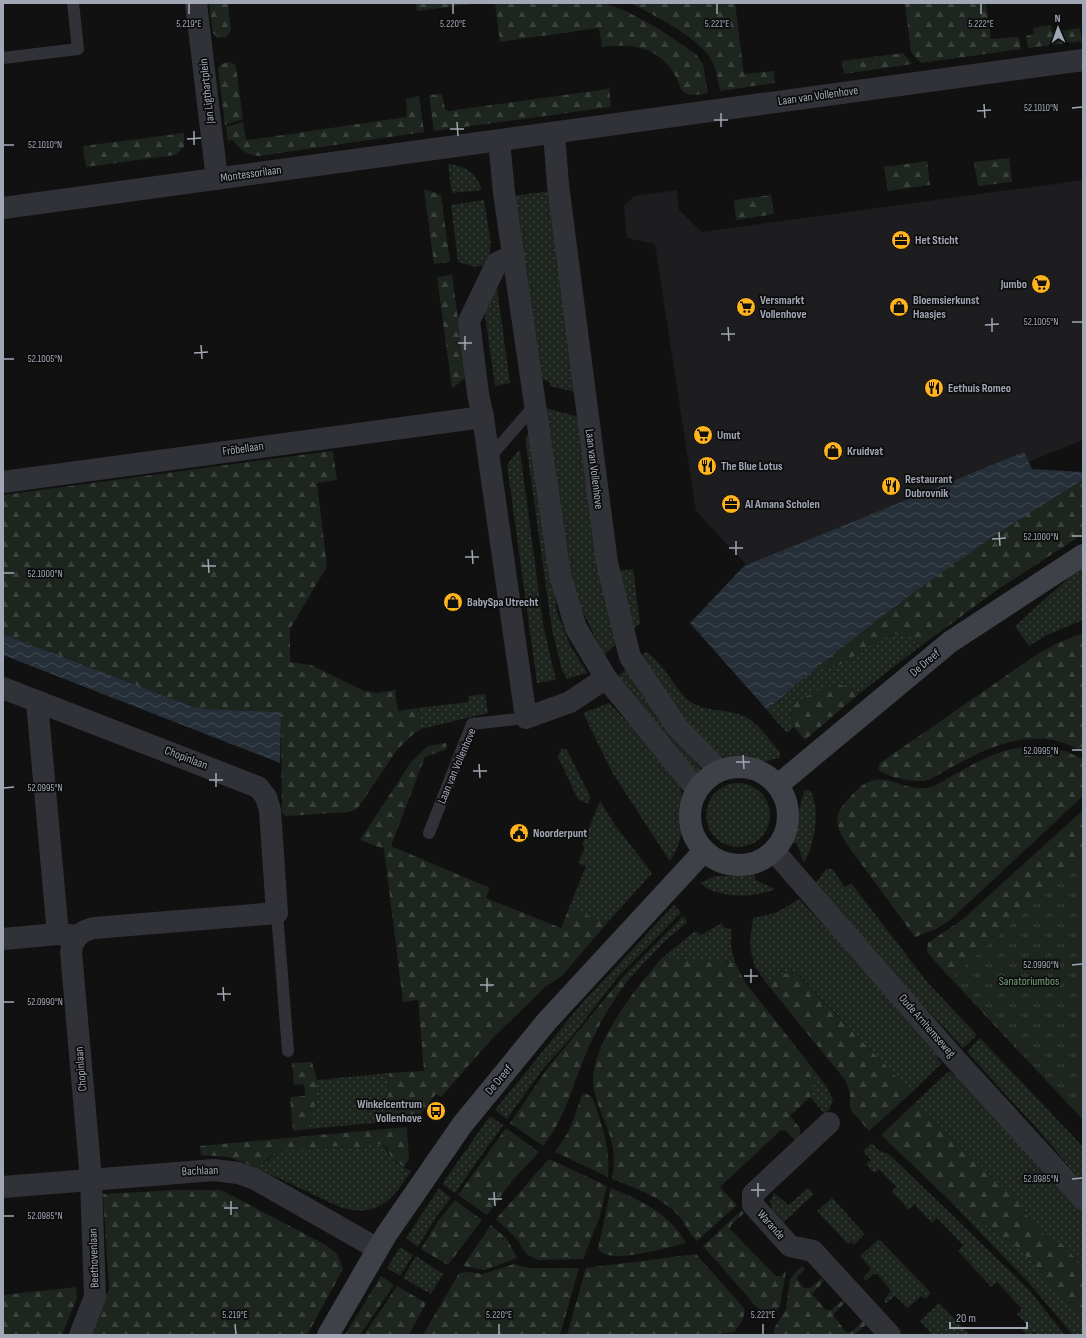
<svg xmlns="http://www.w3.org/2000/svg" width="1086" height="1338" viewBox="0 0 1086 1338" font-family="'Sofia Sans Condensed',sans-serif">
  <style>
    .built { fill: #1d1d1f }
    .grass { fill: url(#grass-dots) }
    .forest { fill: url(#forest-firs) }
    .park { fill: url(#park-tufts) }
    .water { fill: url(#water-waves) }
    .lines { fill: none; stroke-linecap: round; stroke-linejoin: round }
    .lane { stroke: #313238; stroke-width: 12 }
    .street { stroke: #313238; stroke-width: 22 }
    .secondary { stroke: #3f4148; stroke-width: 22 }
    .ticks { fill: none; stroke: #a1a7b4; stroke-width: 1.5 }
    .labels { text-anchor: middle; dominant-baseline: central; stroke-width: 3.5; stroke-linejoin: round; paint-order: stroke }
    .street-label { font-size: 12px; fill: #a1a7b4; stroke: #0c0c0d }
    .poi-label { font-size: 12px; font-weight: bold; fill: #a1a7b4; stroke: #0c0c0d; text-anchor: start }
    .park-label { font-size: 12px; fill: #76a179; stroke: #0c0c0d }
    .ticks-label { font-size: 10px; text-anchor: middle; fill: #a1a7b4; stroke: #0c0c0d; stroke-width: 3.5; stroke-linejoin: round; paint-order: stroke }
  </style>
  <defs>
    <pattern id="grass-dots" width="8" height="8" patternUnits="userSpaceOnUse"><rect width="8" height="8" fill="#1d251e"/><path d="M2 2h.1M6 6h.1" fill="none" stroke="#3b423c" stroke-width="1.8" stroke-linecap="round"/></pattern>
    <pattern id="forest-firs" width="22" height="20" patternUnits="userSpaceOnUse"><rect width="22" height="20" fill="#1d251e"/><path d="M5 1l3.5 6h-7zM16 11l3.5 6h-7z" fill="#3b423c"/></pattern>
    <pattern id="park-tufts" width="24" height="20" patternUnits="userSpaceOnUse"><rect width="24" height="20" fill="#1d251e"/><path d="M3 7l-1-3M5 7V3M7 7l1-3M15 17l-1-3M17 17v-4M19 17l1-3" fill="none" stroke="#3b423c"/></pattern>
    <pattern id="water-waves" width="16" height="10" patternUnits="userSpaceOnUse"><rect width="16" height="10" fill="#262f37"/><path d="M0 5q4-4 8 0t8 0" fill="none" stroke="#424a52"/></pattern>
  </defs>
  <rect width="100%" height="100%" fill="#111112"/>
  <path class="built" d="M 1083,180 L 1083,440 L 754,573 L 696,511 L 655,244 L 627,238 L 624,206 L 634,196 L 677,190 L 679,210 L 702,232 Z"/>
  <g class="grass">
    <path d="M 448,164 C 465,165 476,173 482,190 L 452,193 Z"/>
    <path d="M 551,191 L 579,393 L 550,386 L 550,382 L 538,378 L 513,196 Z"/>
    <path d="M 484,200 L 491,245 L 489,255 L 484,265 L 476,267 L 458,262 L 451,205 Z"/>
    <path d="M 497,288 L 510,383 L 495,386 L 484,308 Z"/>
    <path d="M 545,408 L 579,417 L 616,644 L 604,655 L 577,600 L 567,567 Z"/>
    <path d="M 528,434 L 532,435 L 557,612 L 570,645 L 587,673 L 567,679 L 562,670 L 552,629 L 526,444 L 526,438 Z"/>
    <path d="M 518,451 L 520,451 L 543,624 L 556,680 L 537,683 L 507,465 Z"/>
    <path d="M 1083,568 L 1083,620 L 1047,635 L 1029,646 L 1015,626 L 1073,574 Z"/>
    <path d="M 633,569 L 640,624 L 632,630 L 618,571 Z"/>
    <path d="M 896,633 L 909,636 L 922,645 L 860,693 L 851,689 L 790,713 L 794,727 L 787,733 L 767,710 L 821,664 L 825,667 L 840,665 L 877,641 Z"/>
    <path d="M 646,652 C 659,658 676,689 688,700 C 704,713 726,708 744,716 C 759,723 769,740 780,752 L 780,757 C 760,767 723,761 706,748 L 650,671 L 642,655 Z"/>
    <path d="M 625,670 L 627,671 L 642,695 L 701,769 L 702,773 L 698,776 L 618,676 Z"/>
    <path d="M 485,694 L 488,713 L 421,729 L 417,708 L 469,702 L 468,696 Z"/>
    <path d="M 609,703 L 665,763 L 680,785 L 683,802 L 682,831 L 678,846 L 671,860 L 669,860 L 612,772 L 583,713 Z"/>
    <path d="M 561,748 L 567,750 L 590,796 L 589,804 L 578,799 L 558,757 Z"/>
    <circle cx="738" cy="815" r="32"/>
    <path d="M 809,790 L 811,791 C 820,812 815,843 804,863 L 797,844 L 791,841 L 804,791 Z"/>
    <path d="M 600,801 L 615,825 L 652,873 L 607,923 L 569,908 L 586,866 L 578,863 L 585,847 L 582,845 Z"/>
    <path d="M 826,869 L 832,869 L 845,887 L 851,883 L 928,983 L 977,1035 L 963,1048 L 813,887 Z"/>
    <path d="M 754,873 L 756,880 L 775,889 C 754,898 718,899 700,883 L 715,876 L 748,876 Z"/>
    <path d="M 799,899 L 942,1052 L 937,1058 L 942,1063 L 910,1094 L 891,1071 L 796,972 L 776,975 L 768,985 L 755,967 L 751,952 L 750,941 L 753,918 L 776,913 Z"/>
    <path d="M 674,905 L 681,913 L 617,978 L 570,1039 L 542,1070 L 507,1119 L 495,1110 L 582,1003 Z"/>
    <path d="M 683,916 L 687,921 L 685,924 L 664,942 L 630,978 L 622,978 Z"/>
    <path d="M 722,923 L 723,927 L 731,929 L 731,947 L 735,963 L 662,958 L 695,931 L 701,935 Z"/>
    <path d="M 980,1038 L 1083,1147 L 1083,1183 L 1039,1131 L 967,1052 Z"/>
    <path d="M 814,1070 L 826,1086 L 833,1100 L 829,1110 L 825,1114 L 810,1097 L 813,1090 Z"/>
    <path d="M 949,1071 L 955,1076 L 960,1071 L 1039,1158 L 1083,1210 L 1083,1275 L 1062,1244 L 1042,1235 L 1013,1197 L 916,1102 Z"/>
    <path d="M 389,1073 L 387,1122 L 308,1129 L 317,1100 L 317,1080 Z"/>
    <path d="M 490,1116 L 503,1125 L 455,1193 L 442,1184 Z"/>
    <path d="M 872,1143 L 878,1150 L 890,1155 L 1010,1271 L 1029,1290 L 1065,1335 L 1037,1335 L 1034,1332 L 1031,1335 L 1027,1335 L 1022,1330 L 1027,1325 L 1017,1314 L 1022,1309 L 997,1282 L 991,1287 L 958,1251 L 963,1245 L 937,1218 L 932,1223 L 914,1204 L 909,1210 L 892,1192 L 896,1187 L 879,1169 L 875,1173 L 866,1164 L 871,1160 L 863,1151 Z"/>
    <path d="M 374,1144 C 390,1146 384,1149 392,1159 C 396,1164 405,1168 411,1171 C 392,1200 379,1217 342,1208 L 255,1167 L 269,1160 L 274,1153 L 281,1150 L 310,1150 L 335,1146 L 354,1148 Z"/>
    <path d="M 439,1188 L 451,1198 L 436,1217 L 418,1247 L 406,1238 Z"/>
    <path d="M 808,1188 L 814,1194 L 784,1222 L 772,1210 L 770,1201 L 774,1193 L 789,1205 Z"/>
    <path d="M 832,1198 L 865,1234 L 854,1245 L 851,1241 L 848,1244 L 817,1211 Z"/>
    <path d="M 947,1198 L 1020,1249 L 1075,1311 L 1083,1311 L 1083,1333 L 1081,1335 L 1073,1335 L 1028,1282 Z"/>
    <path d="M 879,1239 L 931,1293 L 925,1299 L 921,1296 L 908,1308 L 895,1296 L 886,1303 L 884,1300 L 891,1291 L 877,1274 L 873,1274 L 866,1281 L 863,1278 L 871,1269 L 860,1256 Z"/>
    <path d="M 400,1247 L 413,1255 L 400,1276 L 387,1268 Z"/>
    <path d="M 416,1256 L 443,1274 L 431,1294 L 403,1278 Z"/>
    <path d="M 939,1303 L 970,1335 L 930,1335 L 930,1332 L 920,1321 Z"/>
  </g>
  <g class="forest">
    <path d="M 209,3 L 228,3 L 231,30 L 227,37 L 218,38 L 213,33 Z"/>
    <path d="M 416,3 L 478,3 L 417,11 Z"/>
    <path d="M 495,3 L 605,3 L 626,11 L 659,29 L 696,54 L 703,64 L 708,93 C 703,94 692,96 687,94 C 680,91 679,83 676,77 C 661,47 632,43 602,47 L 599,28 L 500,42 Z"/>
    <path d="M 630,3 L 735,3 L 744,74 L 774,71 L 775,83 L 720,91 C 718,80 716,66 709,56 C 696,37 651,13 630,3 Z"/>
    <path d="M 905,3 L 986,3 L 991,39 L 1019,37 L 1021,49 L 921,63 L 911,52 Z"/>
    <path d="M 1051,25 L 1052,32 L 1080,28 L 1082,41 L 1028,48 L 1026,36 L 1034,34 L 1033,28 Z"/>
    <path d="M 903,53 L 912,64 L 844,74 L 842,61 Z"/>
    <path d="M 229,62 L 234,64 L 236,67 L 243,119 L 225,125 L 218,69 L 221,64 Z"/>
    <path d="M 609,87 L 611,107 L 434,131 L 429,95 L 442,94 L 445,109 L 448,111 L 608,89 Z"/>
    <path d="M 419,96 L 424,132 L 259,156 C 247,155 239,150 233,140 L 228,141 L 226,127 L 243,122 L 246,139 L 248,140 L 406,117 L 407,115 L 406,99 Z"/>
    <path d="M 184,133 L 184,147 L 175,155 L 86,167 L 83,146 Z"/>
    <path d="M 1009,158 L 1012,182 L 978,186 L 974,162 Z"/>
    <path d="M 927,161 L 930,185 L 888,191 L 884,167 Z"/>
    <path d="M 424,189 L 441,195 L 450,262 L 434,264 Z"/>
    <path d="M 771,195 L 774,214 L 736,220 L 734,200 Z"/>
    <path d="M 452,275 L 466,377 L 452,389 L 437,277 Z"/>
    <path d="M 331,451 L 333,452 L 337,480 L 317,483 L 327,566 L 290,629 L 290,662 L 311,665 L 364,691 L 376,693 L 395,690 L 398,711 L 417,708 L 421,729 L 411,736 L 397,750 L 357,809 L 349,812 L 286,816 L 282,813 L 281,712 L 206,709 L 191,706 L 3,634 L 3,495 Z"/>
    <path d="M 1083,480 L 1083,534 L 997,590 L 922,645 L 909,636 L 896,633 L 877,641 L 840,665 L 825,667 L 821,664 C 903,596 992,534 1083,480 Z"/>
    <path d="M 1083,633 L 1083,752 C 1075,748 1066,743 1058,741 C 1010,730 969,758 929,780 C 914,783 894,779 880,771 L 878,768 L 880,763 L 1039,653 L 1060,642 Z"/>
    <path d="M 838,684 L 860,693 L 805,740 C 796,730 788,720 792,706 C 806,696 820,688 838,684 Z"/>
    <path d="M 446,743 L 447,749 L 425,757 L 391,846 L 490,888 L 486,898 L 561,928 L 569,908 L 607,923 L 562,976 L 545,987 L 489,1042 L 441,1097 L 436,1094 L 421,1114 L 422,1119 L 387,1122 L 389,1073 L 424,1071 L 418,1000 L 403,1002 L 384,849 L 360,840 L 411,762 L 428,746 Z"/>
    <path d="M 1032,746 L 1065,751 L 1083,759 L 1083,796 L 949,921 L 936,929 L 915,937 L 846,843 C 832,819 835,812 854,793 C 860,787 865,782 874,780 C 893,777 909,793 931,787 C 939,784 948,778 955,774 C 983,759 999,749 1032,746 Z"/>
    <path d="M 1083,810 L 1083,1120 L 941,968 L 927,952 L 928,943 L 963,919 Z"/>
    <path d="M 662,958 L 735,963 L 745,982 L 814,1070 L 813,1090 L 810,1097 L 790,1116 L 800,1128 L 800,1135 L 796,1141 L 785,1130 L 780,1131 L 720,1187 L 737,1205 L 697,1241 C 690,1234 685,1223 678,1215 C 661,1197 635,1188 612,1179 C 620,1140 602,1125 594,1090 C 585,1051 637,986 662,958 Z"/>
    <path d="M 795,972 L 891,1071 L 910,1094 L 869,1131 L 850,1109 L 850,1093 L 845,1080 L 768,985 L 776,975 Z"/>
    <path d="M 622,978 L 630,978 C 609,1005 593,1034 581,1066 C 570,1094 562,1123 543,1146 L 510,1123 L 547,1069 Z"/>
    <path d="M 312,1062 L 317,1080 L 317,1100 L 308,1129 L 293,1131 L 290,1097 L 305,1096 L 304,1084 L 294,1085 L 292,1063 Z"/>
    <path d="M 583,1093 L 589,1095 L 593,1099 C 602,1125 611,1149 608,1177 L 555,1152 L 569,1131 Z"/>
    <path d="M 916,1102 L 1013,1197 L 1042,1235 L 1062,1244 L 1075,1258 L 1083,1275 L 1083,1311 L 1075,1311 L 1020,1249 L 947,1198 L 881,1135 Z"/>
    <path d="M 407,1127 L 409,1160 L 404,1167 L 392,1159 L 387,1148 L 383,1145 L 374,1144 L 354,1148 L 335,1146 L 310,1150 L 281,1150 L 274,1153 L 263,1164 L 255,1167 L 229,1157 L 201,1155 L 200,1146 Z"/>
    <path d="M 506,1128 L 539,1152 L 511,1182 L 487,1215 L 458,1195 Z"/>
    <path d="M 549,1159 L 607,1186 L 600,1216 L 583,1259 L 538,1260 L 526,1254 L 517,1239 L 496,1219 Z"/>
    <path d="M 611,1188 C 642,1201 669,1213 686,1243 C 669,1247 608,1266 598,1249 Z"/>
    <path d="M 177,1190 L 221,1190 L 326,1245 L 337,1254 L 343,1269 L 307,1335 L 89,1335 L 109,1289 L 103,1194 Z"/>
    <path d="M 455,1200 L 482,1220 L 448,1265 L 421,1249 L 438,1221 Z"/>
    <path d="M 742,1210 L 744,1213 L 731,1225 L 730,1229 L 776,1276 L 781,1276 L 786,1271 L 780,1306 L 769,1321 L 703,1246 Z"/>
    <path d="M 491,1225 L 507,1239 L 517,1258 L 485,1270 L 463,1266 Z"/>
    <path d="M 696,1254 L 744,1308 C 746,1318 740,1324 734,1332 L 705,1335 L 567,1335 L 586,1268 Z"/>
    <path d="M 514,1264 L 529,1268 L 579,1268 L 560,1335 L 423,1335 L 459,1273 L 468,1272 L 483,1274 Z"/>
    <path d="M 802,1266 L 805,1269 L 797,1277 L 797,1279 L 804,1288 L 810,1288 L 822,1278 L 824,1281 L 812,1294 L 826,1310 L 831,1310 L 843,1300 L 845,1302 L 833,1315 L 846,1332 L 851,1332 L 863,1321 L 866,1325 L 854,1335 L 773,1335 L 775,1327 L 786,1309 L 790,1279 Z"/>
    <path d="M 381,1276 L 394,1285 L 360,1335 L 345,1335 Z"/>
    <path d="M 397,1286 L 426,1303 L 409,1335 L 364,1335 Z"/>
    <path d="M 76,1287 L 77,1298 L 62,1335 L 3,1335 L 3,1295 Z"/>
  </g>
  <path class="park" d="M 1083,858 L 1083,1118 L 952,978 Z"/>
  <g class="water">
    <path d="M 1024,452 L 1032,469 L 1083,472 L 1083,480 C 971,547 865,625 767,710 L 690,623 L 744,566 Z"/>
    <path d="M 3,634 L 191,706 L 206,709 L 281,712 L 280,763 L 3,655 Z"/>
  </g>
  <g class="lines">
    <g class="lane">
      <path d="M 3,58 L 78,49 L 73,3"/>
      <path d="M 489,458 L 536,404"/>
      <path d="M 429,833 L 472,724 L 526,718"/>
      <path d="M 277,913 L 288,1051"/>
    </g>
    <g class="street">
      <path d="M 196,3 L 217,179"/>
      <path d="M 554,133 L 558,185 L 607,563 L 630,657 L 678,728 L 720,771"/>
      <path d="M 499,141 L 504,193 L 560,575 L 576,628 L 606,678 L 697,790"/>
      <path d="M 3,208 L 1083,60"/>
      <path d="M 514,255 L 497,263 L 469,321 L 478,394 L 483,417 L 526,718 L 570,702 L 606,678"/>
      <path d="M 3,482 L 483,417"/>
      <path d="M 3,688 L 258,787 L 266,797 L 270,810 L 277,913 L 94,928 C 81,931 73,937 71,952 L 91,1179 L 95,1297 L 80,1335"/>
      <path d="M 37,702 L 58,934 L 77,936"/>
      <path d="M 774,851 L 955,1059 L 1083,1199"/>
      <path d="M 3,939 L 58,934"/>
      <path d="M 829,1123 L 753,1194 L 753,1205 L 790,1246 L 813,1251 L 890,1335"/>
      <path d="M 3,1187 L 214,1170 L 238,1173 L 255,1179 L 378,1249"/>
    </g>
    <g class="secondary">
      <circle cx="739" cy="816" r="49"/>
      <path d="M 778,785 L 950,642 L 1083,555"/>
      <path d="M 328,1335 L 386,1235 L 462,1125 L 547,1021 L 704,851"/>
    </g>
  </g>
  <path class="ticks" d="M 189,4 L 189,14M 453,4 L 453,14M 717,4 L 717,14M 981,4 L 981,14M 984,104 L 985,118M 1072,108 L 1082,107M 977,111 L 991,110M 721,113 L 721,127M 714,120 L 728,120M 457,122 L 458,136M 450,129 L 464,129M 194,131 L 194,145M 187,139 L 201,138M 4,145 L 14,145M 992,318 L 992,332M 1072,322 L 1082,322M 985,325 L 999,324M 728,327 L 729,341M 721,334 L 735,334M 465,336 L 465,350M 458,343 L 472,343M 201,345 L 202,359M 194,353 L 208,352M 4,359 L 14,359M 999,532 L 1000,546M 1072,536 L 1082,536M 992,539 L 1006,538M 736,541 L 736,555M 729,548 L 743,548M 472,550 L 473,564M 465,557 L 479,557M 208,559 L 209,573M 202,566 L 216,566M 4,573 L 14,573M 1072,750 L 1082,750M 743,755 L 744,769M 736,762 L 750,762M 479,764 L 480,778M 473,771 L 487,771M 216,773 L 216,787M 209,780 L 223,780M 4,788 L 14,787M 1072,965 L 1082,964M 751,969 L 751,983M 744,976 L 758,976M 487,978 L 487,992M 480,985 L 494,985M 223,987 L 224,1001M 217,994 L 231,994M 4,1002 L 14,1002M 1072,1179 L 1082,1178M 758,1183 L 758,1197M 751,1190 L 765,1190M 494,1192 L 495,1206M 488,1199 L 502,1199M 231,1201 L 231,1215M 224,1208 L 238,1208M 4,1216 L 14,1216M 235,1324 L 236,1334M 499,1324 L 499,1334M 763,1324 L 763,1334"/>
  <defs>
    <symbol id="office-disc" viewBox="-11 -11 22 22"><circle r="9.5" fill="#ffb31c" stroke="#0c0c0d"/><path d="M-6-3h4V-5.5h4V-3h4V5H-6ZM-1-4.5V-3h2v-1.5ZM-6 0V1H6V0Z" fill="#111"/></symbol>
    <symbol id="supermarket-disc" viewBox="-11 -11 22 22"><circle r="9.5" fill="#ffb31c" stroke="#0c0c0d"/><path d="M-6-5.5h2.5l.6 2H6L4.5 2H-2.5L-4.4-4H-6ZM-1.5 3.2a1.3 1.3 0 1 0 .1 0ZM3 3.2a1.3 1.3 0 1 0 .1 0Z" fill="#111"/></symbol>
    <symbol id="shop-disc" viewBox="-11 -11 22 22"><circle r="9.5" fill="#ffb31c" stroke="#0c0c0d"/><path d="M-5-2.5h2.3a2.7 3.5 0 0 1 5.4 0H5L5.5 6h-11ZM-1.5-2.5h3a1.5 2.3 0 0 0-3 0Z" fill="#111"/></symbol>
    <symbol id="restaurant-disc" viewBox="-11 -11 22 22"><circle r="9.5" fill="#ffb31c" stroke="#0c0c0d"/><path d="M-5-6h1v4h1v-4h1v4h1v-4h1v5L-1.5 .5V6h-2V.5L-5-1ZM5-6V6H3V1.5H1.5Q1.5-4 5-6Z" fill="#111"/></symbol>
    <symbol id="civic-disc" viewBox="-11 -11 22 22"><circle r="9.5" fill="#ffb31c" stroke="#0c0c0d"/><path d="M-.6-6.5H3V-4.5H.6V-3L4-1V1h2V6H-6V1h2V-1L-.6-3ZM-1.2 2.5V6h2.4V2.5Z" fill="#111"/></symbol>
    <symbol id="bus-disc" viewBox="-11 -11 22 22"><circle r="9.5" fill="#ffb31c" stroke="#0c0c0d"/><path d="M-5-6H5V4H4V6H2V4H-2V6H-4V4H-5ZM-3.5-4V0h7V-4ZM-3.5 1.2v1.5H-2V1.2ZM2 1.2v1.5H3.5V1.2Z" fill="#111"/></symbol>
  </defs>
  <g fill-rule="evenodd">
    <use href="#office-disc" x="890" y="229" width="22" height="22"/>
    <use href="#supermarket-disc" x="1030" y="273" width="22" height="22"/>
    <use href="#supermarket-disc" x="735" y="296" width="22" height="22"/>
    <use href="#shop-disc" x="888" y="296" width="22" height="22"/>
    <use href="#restaurant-disc" x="923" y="377" width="22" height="22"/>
    <use href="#supermarket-disc" x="692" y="424" width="22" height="22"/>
    <use href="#shop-disc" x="822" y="440" width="22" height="22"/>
    <use href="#restaurant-disc" x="696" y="455" width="22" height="22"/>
    <use href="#restaurant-disc" x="880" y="475" width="22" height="22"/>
    <use href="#office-disc" x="720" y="493" width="22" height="22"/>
    <use href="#shop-disc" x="442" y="591" width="22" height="22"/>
    <use href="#civic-disc" x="508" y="822" width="22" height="22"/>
    <use href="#bus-disc" x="425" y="1100" width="22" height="22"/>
  </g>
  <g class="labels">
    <g class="street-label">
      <text transform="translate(207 91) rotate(-96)">Jan Ligthartplein</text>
      <text transform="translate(818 96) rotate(-8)">Laan van Vollenhove</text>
      <text transform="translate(251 174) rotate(-8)">Montessorilaan</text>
      <text transform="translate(243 449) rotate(-8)">Fröbellaan</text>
      <text transform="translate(594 469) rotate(83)">Laan van Vollenhove</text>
      <text transform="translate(925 663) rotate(-40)">De Dreef</text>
      <text transform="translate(186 758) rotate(21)">Chopinlaan</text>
      <text transform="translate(457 766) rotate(-67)">Laan van Vollenhove</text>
      <text transform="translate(927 1026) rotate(49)">Oude Arnhemseweg</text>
      <text transform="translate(81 1069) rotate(-95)">Chopinlaan</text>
      <text transform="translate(499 1080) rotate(-50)">De Dreef</text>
      <text transform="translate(200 1171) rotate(-2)">Bachlaan</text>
      <text transform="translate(771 1225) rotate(48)">Warande</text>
      <text transform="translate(94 1258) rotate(-92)">Beethovenlaan</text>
    </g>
    <g class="poi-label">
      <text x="915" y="240">Het Sticht</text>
      <text x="1027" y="284" text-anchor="end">Jumbo</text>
      <text x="760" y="300">Versmarkt<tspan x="760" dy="14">Vollenhove</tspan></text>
      <text x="913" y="300">Bloemsierkunst<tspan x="913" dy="14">Haasjes</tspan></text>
      <text x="948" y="388">Eethuis Romeo</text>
      <text x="717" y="435">Umut</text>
      <text x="847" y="451">Kruidvat</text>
      <text x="721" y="466">The Blue Lotus</text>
      <text x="905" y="479">Restaurant<tspan x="905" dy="14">Dubrovnik</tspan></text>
      <text x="745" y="504">Al Amana Scholen</text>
      <text x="467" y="602">BabySpa Utrecht</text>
      <text x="533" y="833">Noorderpunt</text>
      <text x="422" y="1104" text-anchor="end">Winkelcentrum<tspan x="422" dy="14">Vollenhove</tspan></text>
    </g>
    <g class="park-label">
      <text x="1029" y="981">Sanatoriumbos</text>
    </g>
  </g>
  <g class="ticks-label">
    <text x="189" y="27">5.219°E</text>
    <text x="453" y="27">5.220°E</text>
    <text x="717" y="27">5.221°E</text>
    <text x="981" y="27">5.222°E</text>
    <text x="1041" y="111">52.1010°N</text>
    <text x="45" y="148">52.1010°N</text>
    <text x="1041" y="325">52.1005°N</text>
    <text x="45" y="362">52.1005°N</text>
    <text x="1041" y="540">52.1000°N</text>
    <text x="45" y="577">52.1000°N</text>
    <text x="1041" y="754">52.0995°N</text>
    <text x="45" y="791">52.0995°N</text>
    <text x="1041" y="968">52.0990°N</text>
    <text x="45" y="1005">52.0990°N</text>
    <text x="1041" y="1182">52.0985°N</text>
    <text x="45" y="1219">52.0985°N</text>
    <text x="235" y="1318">5.219°E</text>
    <text x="499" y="1318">5.220°E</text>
    <text x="763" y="1318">5.221°E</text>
  </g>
  <rect width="1086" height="1338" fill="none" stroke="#a1a7b4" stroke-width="8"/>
  <g transform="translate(1058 28) rotate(358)" stroke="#0c0c0d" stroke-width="3" paint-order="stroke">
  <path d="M0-3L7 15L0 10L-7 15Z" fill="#a1a7b4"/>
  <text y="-6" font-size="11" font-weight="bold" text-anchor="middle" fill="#a1a7b4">N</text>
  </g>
  <path d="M950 1322v6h77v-6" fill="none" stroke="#a1a7b4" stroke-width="2"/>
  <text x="956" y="1322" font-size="12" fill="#a1a7b4" stroke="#0c0c0d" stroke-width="3" paint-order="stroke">20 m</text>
</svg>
